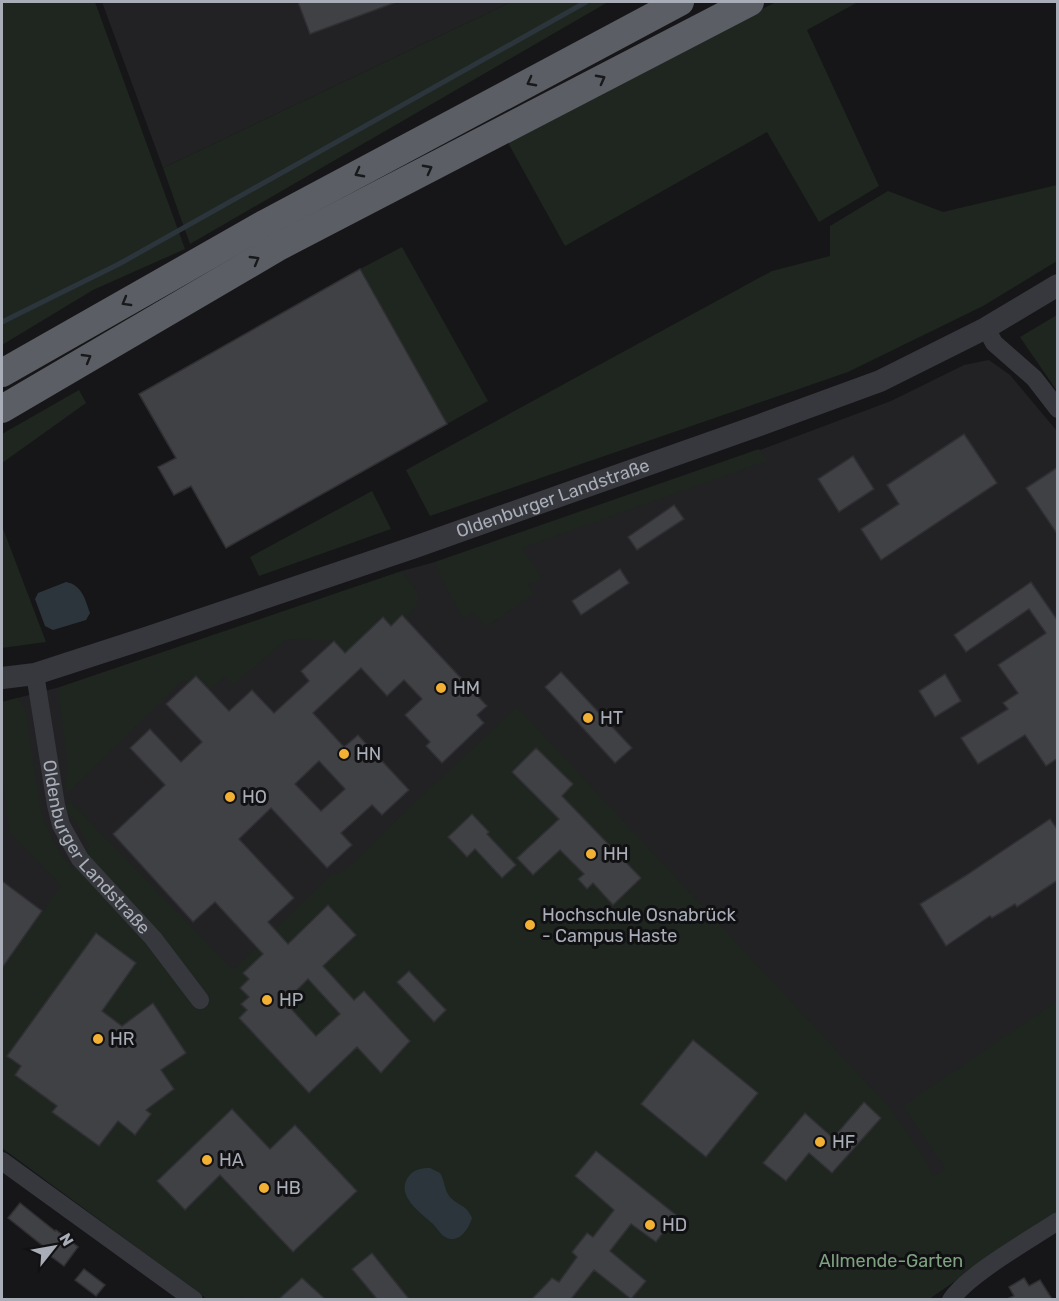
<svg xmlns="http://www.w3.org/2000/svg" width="1059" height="1301" viewBox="0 0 1059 1301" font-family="Rubik,sans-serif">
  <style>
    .built { fill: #222225 }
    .green { fill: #1e261f }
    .water { fill: #2c353c }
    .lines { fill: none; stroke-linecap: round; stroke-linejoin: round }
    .stream { stroke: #2c353c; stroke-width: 5 }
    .building { fill: #404145; stroke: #303034; stroke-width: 1.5; fill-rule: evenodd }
    .minor { stroke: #37383d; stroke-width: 18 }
    .tertiary { stroke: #37383d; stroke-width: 22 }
    .trunk { stroke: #5b5e65; stroke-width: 28 }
    .oneway { stroke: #18191b }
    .poi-dot { fill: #f2b134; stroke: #111113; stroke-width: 2 }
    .labels { text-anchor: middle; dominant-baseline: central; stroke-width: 6; stroke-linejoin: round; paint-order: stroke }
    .street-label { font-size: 18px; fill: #a8adb8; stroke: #111113 }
    .poi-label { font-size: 18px; fill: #a8adb8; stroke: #111113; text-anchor: start }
    .park-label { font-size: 18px; fill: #7fa381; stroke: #111113 }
  </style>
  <rect width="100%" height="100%" fill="#161618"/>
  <g class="built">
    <path d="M 102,2 L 511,2 L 163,168 Z"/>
    <path d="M 989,360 L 1010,375 L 1057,431 L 1057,1211 L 929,1299 L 207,1299 L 2,1148 L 2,702 L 60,687 L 402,571 L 435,562 L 733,460 L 891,401 L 964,365 Z"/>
  </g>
  <g class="green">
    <path d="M 2,2 L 95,2 L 185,249 L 93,290 L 2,345 Z"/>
    <path d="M 511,2 L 608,2 L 190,244 L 163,168 Z"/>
    <path d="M 776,2 L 858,2 L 807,30 L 879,186 L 819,222 L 767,132 L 565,246 L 506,139 Z"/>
    <path d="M 1057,185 L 1057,261 L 983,306 L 848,372 L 430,516 L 406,470 L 772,271 L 830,256 L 830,226 L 888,191 L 943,212 Z"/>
    <path d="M 402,247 L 488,401 L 447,424 L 360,269 Z"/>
    <path d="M 1057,315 L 1057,391 L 1020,337 Z"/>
    <path d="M 79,390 L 86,403 L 2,463 L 2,434 Z"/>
    <path d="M 759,449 L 767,461 L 522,548 L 542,579 L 527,584 L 534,594 L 485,627 L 474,612 L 463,619 L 441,577 L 435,562 Z"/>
    <path d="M 372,491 L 391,529 L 259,576 L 250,557 Z"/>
    <path d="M 2,526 L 46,642 L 2,648 Z"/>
    <path d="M 402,571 C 418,595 427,595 406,619 L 402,615 L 391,626 L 383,618 L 345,653 L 334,641 L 287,639 L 234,684 L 226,676 L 209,690 L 188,684 L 184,679 L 68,793 L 65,786 L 68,766 L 58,694 L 60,687 Z"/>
    <path d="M 17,698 L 25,708 L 41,811 C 47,831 58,854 73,869 L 89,846 L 73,817 L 67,814 L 65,808 L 70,801 L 233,970 L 331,875 L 345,871 L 406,811 L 517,707 L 891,1109 L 927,1163 L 933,1177 L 946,1169 L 903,1106 L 1057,1001 L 1057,1211 L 929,1299 L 246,1300 L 241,1296 L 238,1299 L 207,1299 L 2,1148 L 2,968 L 61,886 L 10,832 L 2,777 L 2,702 Z"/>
  </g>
  <g class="water">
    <path d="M 66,582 C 82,585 85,599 90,613 L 86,620 L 53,630 L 45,626 L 35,599 L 38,593 Z"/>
    <path d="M 430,1168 L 440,1173 C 445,1181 444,1190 450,1197 C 458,1206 466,1204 472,1218 C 469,1227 462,1240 451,1239 C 443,1239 438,1229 433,1224 C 421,1213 394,1195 409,1176 C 414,1169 422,1168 430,1168 Z"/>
  </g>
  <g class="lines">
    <path class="stream" d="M 2,322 L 119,264 L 586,2"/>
  </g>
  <g class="building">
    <path d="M 298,2 L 393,2 L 394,3 L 310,34 Z"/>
    <path d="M 360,269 L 447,424 L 226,548 L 191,486 L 174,495 L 158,467 L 176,458 L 139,394 Z"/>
    <path d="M 964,434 L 997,483 L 881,560 L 861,529 L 899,504 L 887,485 Z"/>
    <path d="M 853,456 L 874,489 L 839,512 L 818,479 Z"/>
    <path d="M 1058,467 L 1058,535 L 1026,488 Z"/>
    <path d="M 674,505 L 684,519 L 637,550 L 628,537 Z"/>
    <path d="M 620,569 L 629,583 L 581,615 L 572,601 Z"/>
    <path d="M 1031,582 L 1058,621 L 1058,758 L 1046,766 L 1025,735 L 978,764 L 961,738 L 1008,709 L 1003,703 L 1018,693 L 998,665 L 1046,633 L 1029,609 L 966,652 L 954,635 Z"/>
    <path d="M 402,615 L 487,706 L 477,715 L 484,723 L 442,763 L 426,746 L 430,742 L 405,715 L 422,699 L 404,680 L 387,696 L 361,668 L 313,713 L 344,747 L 358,735 L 409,790 L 382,815 L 372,805 L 341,833 L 352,845 L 327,868 L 271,808 L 239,839 L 294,898 L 268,922 L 288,944 L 328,905 L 356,935 L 323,966 L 354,1000 L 364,991 L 410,1041 L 381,1073 L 357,1047 L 309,1093 L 239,1018 L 247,1010 L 241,1004 L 249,997 L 240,988 L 249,979 L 243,973 L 263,954 L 215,902 L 193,922 L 113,834 L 165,785 L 130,748 L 150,729 L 181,762 L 202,742 L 166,704 L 196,676 L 229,711 L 252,690 L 274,713 L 309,681 L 301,671 L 334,641 L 345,653 L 383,617 L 391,626 ZM 319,761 L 345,789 L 321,811 L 295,784 ZM 308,979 L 340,1014 L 316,1036 L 285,1002 Z"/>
    <path d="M 561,672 L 632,748 L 615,763 L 545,687 Z"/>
    <path d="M 945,674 L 961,701 L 935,717 L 919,691 Z"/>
    <path d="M 536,748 L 573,784 L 562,796 L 641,878 L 613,905 L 593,883 L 587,889 L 578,879 L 584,874 L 560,850 L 533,875 L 517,858 L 559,819 L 512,772 Z"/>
    <path d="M 472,814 L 489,832 L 487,834 L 516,865 L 502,878 L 475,849 L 467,857 L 448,837 Z"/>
    <path d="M 1050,819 L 1058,830 L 1058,880 L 1017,907 L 1015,904 L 992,918 L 990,916 L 946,946 L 920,904 L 965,876 Z"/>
    <path d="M 2,881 L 42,911 L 2,968 Z"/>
    <path d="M 96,933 L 136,963 L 102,1011 L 122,1026 L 153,1003 L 186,1053 L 161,1070 L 174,1089 L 146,1110 L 151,1114 L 135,1135 L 118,1121 L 99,1146 L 52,1112 L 57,1106 L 15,1075 L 21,1066 L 7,1056 Z"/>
    <path d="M 409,971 L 446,1010 L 434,1022 L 397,982 Z"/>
    <path d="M 693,1040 L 758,1093 L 706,1157 L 641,1104 Z"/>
    <path d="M 864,1102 L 881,1118 L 832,1173 L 809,1153 L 786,1181 L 763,1163 L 805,1113 L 833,1138 Z"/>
    <path d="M 232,1109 L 270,1149 L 295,1125 L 357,1191 L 293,1252 L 220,1175 L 185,1210 L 157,1181 Z"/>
    <path d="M 596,1151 L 676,1215 L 656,1242 L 631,1224 L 610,1251 L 646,1281 L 631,1299 L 594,1270 L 571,1299 L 532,1299 L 552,1278 L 559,1282 L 577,1257 L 572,1252 L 587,1233 L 593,1237 L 614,1210 L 575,1176 Z"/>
    <path d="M 20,1203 L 55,1231 L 56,1230 L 78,1247 L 64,1266 L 41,1249 L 43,1246 L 8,1218 Z"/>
    <path d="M 372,1253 L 409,1299 L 377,1299 L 352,1269 Z"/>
    <path d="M 84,1269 L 105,1285 L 96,1296 L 75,1280 Z"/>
    <path d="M 302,1278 L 325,1299 L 279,1299 Z"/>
    <path d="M 1024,1278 L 1029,1286 L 1040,1280 L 1052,1299 L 1007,1299 L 1014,1296 L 1009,1287 Z"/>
  </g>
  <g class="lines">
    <g class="minor">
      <path d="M 986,328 L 994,343 L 1034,378 L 1058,409"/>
      <path id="s1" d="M 35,674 L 56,805 L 61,825 L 80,859 L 153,938 L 200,1000"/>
      <path d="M 2,1161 L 194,1300"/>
      <path d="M 951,1300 C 967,1275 1031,1239 1058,1221"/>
    </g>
    <path class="tertiary" id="s2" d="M 2,678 L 35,674 L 149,637 L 415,547 L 760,425 L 880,381 L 986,328 L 1058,285"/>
    <g class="trunk">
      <path d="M 2,373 L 266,223 L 680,2"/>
      <path d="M 2,409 L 280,246 L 750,2"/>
    </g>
  </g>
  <defs><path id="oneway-chevron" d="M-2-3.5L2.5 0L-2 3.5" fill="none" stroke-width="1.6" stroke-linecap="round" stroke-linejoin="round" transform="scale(1.5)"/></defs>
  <g class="oneway">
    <use href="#oneway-chevron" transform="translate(601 79) rotate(-28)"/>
    <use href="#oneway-chevron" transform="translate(531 82) rotate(152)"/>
    <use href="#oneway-chevron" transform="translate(428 169) rotate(-28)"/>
    <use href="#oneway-chevron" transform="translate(359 173) rotate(152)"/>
    <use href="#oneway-chevron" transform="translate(255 260) rotate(-30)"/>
    <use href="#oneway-chevron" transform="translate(126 302) rotate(150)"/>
    <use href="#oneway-chevron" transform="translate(87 358) rotate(-30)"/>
  </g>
  <g class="poi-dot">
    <circle cx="441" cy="688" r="6"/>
    <circle cx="588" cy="718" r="6"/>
    <circle cx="344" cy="754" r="6"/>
    <circle cx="230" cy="797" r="6"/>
    <circle cx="591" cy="854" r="6"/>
    <circle cx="530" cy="925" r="6"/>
    <circle cx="267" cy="1000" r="6"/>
    <circle cx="98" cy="1039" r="6"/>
    <circle cx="820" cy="1142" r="6"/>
    <circle cx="207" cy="1160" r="6"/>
    <circle cx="264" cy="1188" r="6"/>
    <circle cx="650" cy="1225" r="6"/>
  </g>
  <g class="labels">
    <g class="street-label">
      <text stroke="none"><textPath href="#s2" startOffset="580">Oldenburger Landstraße</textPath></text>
      <text stroke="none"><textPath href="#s1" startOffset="189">Oldenburger Landstraße</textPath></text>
    </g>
    <g class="poi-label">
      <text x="453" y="688">HM</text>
      <text x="600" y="718">HT</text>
      <text x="356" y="754">HN</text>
      <text x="242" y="797">HO</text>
      <text x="603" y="854">HH</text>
      <text x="542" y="915">Hochschule Osnabrück<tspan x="542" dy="21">- Campus Haste</tspan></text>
      <text x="279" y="1000">HP</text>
      <text x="110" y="1039">HR</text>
      <text x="832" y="1142">HF</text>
      <text x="219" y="1160">HA</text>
      <text x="276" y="1188">HB</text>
      <text x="662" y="1225">HD</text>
    </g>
    <g class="park-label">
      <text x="891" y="1261">Allmende-Garten</text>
    </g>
  </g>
  <rect width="1059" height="1301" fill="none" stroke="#a8adb8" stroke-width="6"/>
  <g transform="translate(54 1247) rotate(59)" stroke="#111113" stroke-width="4.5" paint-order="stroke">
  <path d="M0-4.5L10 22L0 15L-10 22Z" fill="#a8adb8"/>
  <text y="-9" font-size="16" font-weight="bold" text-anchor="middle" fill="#a8adb8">N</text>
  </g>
</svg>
